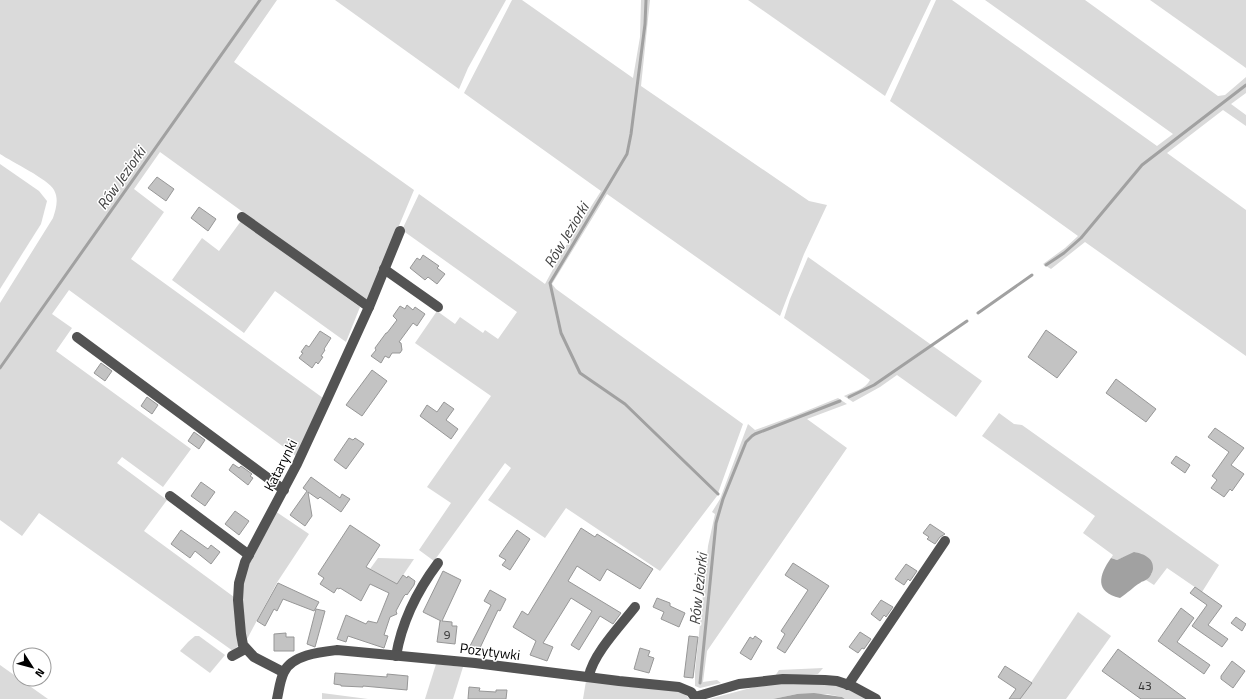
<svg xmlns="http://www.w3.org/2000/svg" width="1246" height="699" viewBox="0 0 1246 699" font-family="'Titillium Web',sans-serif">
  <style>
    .green { fill: #dadada }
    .water { fill: #a1a1a1 }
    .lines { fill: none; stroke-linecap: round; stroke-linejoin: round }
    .stream { stroke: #a1a1a1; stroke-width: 3 }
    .building { fill: #c3c3c3; stroke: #979797 }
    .minor { stroke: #535353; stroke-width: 10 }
    .labels { text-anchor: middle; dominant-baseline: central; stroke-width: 3; stroke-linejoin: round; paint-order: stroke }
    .number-label { font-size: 12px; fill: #313131 }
    .street-label { font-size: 14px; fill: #000; stroke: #fff }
    .water-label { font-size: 15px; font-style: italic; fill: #424242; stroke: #fff }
  </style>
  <rect width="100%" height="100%" fill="#fff"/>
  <g class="green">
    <path d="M 0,0 L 277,0 L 234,62 L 414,190 L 367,302 L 160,152 L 134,189 L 164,212 L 131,259 L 323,398 L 296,456 L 69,290 L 52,314 L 72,328 L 56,351 L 191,449 L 163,487 L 122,457 L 117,463 L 167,500 L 144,531 L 234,597 L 238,646 L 233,651 L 39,513 L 22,536 L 0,520 L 0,303 L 53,218 C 56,209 59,199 54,190 C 48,179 12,162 0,154 Z"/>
    <path d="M 335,0 L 506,0 L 468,68 L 459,89 Z"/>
    <path d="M 512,0 L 522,0 L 633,78 L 640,37 L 641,0 L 650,0 L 641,86 L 809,201 L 827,205 L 804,254 L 780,316 L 607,194 L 552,284 L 556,289 L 743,424 L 717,496 L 660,571 L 566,508 L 545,538 L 488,500 L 511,468 L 505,463 L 434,561 L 419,550 L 451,503 L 427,487 L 491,396 L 415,343 L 437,311 L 455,324 L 460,317 L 483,333 L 485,330 L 498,339 L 517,312 L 402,230 L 419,194 L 545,284 L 564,249 L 601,191 L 464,93 Z"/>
    <path d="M 748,0 L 931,0 L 885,96 Z"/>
    <path d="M 936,0 L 952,0 L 1157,146 L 1173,134 L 985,0 L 1085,0 L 1218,96 L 1225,95 L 1246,77 L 1246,93 L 1231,104 L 1246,115 L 1246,126 L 1223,110 L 1167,153 L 1246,210 L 1246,356 L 1085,242 L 1051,269 L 1043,264 L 1065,248 L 1078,236 L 890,101 Z"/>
    <path d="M 1150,0 L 1246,0 L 1246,68 Z"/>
    <path d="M 0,164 L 39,191 L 47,201 L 41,224 L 0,289 Z"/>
    <path d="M 241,221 L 360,307 L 346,342 L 275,291 L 244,333 L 172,280 L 202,238 L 219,251 Z"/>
    <path d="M 808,257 L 982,381 L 956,417 L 897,375 L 880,387 L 853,402 L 844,396 C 852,392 866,389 870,380 L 784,318 L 790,299 Z"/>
    <path d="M 838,398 L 847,404 L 807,419 L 847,448 L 707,651 L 703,682 L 717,680 L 721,683 L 700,688 L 695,686 L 695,672 L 708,546 L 715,514 L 712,512 L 720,499 L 748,424 L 755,430 L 796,415 Z"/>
    <path d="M 999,413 L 1014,424 L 1022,425 L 1219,565 L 1202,592 L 1167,568 L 1154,585 L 1146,580 L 1152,573 L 1124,557 L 1117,560 L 1111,558 L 1113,555 L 1083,533 L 1095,516 L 982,436 Z"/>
    <path d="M 275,511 L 309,534 L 278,581 L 246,641 L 242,592 L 246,571 Z"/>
    <path d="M 378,558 L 414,559 L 397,584 L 370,569 Z"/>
    <path d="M 1078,612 L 1111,636 L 1066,699 L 1020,699 Z"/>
    <path d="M 195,636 L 199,636 L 225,655 L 210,673 L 180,651 L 188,642 Z"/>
    <path d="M 436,664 L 463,667 L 453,699 L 425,699 Z"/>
    <path d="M 0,665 L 48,699 L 0,699 Z"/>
    <path d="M 823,668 L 818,674 L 775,676 L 779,670 Z"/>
    <path d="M 586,681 L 678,691 L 683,693 L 690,699 L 583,699 Z"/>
    <path d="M 791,683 L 840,685 L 870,699 L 845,699 L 842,697 L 827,694 L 797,694 L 773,699 L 709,699 L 762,685 Z"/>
    <path d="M 322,693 L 368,699 L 322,699 Z"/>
  </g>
  <g class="water">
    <path d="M 1134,552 C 1144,554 1154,558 1153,569 C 1152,573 1150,578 1146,580 C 1145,581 1142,581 1140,583 C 1133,587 1128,593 1120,598 C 1094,592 1099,575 1111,558 L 1117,560 Z"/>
    <path d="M 814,693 L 842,697 L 845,699 L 773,699 L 797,694 Z"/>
  </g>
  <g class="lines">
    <g class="stream">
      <path d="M 646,0 L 645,24 L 631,134 L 627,154 L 550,283 L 561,333 L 580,373 L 625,404 L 718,494"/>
      <path d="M 1046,265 L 1064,253 L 1081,238 L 1142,165 L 1246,85"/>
      <path d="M 978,313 L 1032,275"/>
      <path d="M 0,368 L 260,0"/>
      <path d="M 849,397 L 874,385 L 967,321"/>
      <path d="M 700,683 L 716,523 L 723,499 L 746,442 L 752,436 L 755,434 L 840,401"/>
    </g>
  </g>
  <g class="building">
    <path d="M 157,177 L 174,189 L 166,201 L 148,188 Z"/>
    <path d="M 199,207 L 216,219 L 208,231 L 191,218 Z"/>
    <path d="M 423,255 L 439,266 L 437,268 L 445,274 L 437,284 L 428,277 L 425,280 L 410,268 L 417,258 L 420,260 Z"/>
    <path d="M 407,305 L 413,310 L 415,307 L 425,314 L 417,326 L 413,323 L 399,342 L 401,343 L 402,350 L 400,353 L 392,353 L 389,358 L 385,356 L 381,363 L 371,356 L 376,350 L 375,348 L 386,333 L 387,333 L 397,320 L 393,316 L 400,306 L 405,309 Z"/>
    <path d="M 1046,330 L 1077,352 L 1057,378 L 1028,357 Z"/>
    <path d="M 320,331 L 331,338 L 324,349 L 325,350 L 321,356 L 323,357 L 318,364 L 316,362 L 312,368 L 299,358 L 303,353 L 301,352 L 306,345 L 309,347 Z"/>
    <path d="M 101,363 L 112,371 L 105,381 L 94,373 Z"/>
    <path d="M 372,370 L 387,381 L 362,416 L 346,405 Z"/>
    <path d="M 1116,379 L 1156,409 L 1146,422 L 1106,393 Z"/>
    <path d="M 147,397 L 158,405 L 152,414 L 141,406 Z"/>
    <path d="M 444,402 L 454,409 L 446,420 L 458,429 L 451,439 L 420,416 L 427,405 L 437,412 Z"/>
    <path d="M 1215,428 L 1244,448 L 1231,465 L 1244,474 L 1232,491 L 1230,489 L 1224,497 L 1211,488 L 1217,480 L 1212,476 L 1229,452 L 1208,437 Z"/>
    <path d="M 194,432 L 205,440 L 199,449 L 188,441 Z"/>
    <path d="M 349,438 L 353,440 L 355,438 L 364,444 L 346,469 L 334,460 Z"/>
    <path d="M 1176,456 L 1190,465 L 1185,473 L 1171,463 Z"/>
    <path d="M 233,464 L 239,468 L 241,466 L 252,474 L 250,476 L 253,478 L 248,485 L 229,470 Z"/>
    <path d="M 311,477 L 340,498 L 342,494 L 350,499 L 341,512 L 320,497 L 318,499 L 308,492 L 312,516 L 305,526 L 290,515 L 307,491 L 303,488 Z"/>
    <path d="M 201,482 L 215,492 L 205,506 L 191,496 Z"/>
    <path d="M 235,511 L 249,521 L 239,535 L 225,524 Z"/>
    <path d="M 930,524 L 945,534 L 940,537 L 935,544 L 927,539 L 929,537 L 923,533 Z"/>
    <path d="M 350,525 L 380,545 L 366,567 L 397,584 L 403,575 L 407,578 L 408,576 L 415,581 L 414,585 L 407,595 L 406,594 L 404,596 L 396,611 L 397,614 L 390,617 L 384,635 L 388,636 L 384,648 L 348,636 L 346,642 L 337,639 L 346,615 L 366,624 L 368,621 L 377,623 L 389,593 L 370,584 L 361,601 L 340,588 L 339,589 L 337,588 L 334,593 L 320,584 L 324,578 L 318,574 Z"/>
    <path d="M 581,528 L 595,537 L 597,534 L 653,569 L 640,589 L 607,569 L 600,581 L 577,566 L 568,581 L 621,613 L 613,624 L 600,616 L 579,650 L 571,645 L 592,611 L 571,598 L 543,643 L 553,647 L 547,661 L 530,655 L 536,641 L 513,627 L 522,611 L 528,615 Z"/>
    <path d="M 181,530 L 208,549 L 211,545 L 220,552 L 211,564 L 195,551 L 190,558 L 171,544 Z"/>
    <path d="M 517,530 L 530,539 L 510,570 L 502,565 L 506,560 L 499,556 Z"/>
    <path d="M 793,563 L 829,586 L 785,653 L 777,648 L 785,634 L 781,631 L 808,590 L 785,575 Z"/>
    <path d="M 906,564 L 917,571 L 910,581 L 908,579 L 904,585 L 895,579 Z"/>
    <path d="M 443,571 L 461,580 L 442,621 L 452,622 L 452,626 L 457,626 L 455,644 L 437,642 L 440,621 L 441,621 L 423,612 Z"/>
    <path d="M 278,583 L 319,602 L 314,611 L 283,599 L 277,611 L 274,609 L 265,626 L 257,621 Z"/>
    <path d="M 1195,587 L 1222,606 L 1208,625 L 1228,639 L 1222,647 L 1192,626 L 1207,605 L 1190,593 Z"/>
    <path d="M 490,590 L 506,599 L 500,611 L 498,610 L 479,650 L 470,646 L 491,605 L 484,601 Z"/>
    <path d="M 657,598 L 670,603 L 670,606 L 685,613 L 679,627 L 661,619 L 664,612 L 653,607 Z"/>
    <path d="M 881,600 L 893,607 L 886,617 L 884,615 L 880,621 L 871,614 Z"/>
    <path d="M 1181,608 L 1194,618 L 1177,642 L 1210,665 L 1204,674 L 1158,641 Z"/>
    <path d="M 316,609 L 325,611 L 315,647 L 307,644 Z"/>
    <path d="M 1236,617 L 1246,624 L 1242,631 L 1231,623 Z"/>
    <path d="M 860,632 L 871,639 L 864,649 L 862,648 L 858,653 L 849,647 Z"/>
    <path d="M 286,633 L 286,637 L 294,637 L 294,651 L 274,651 L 274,634 Z"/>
    <path d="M 689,636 L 698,637 L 693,678 L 684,677 Z"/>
    <path d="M 755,636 L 762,641 L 751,660 L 740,653 L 750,637 L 753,639 Z"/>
    <path d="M 640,648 L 650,651 L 648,656 L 654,658 L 649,673 L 634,669 Z"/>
    <path d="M 1118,649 L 1186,699 L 1141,699 L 1102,671 Z"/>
    <path d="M 1232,661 L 1245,671 L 1233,688 L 1221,679 L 1221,676 Z"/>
    <path d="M 1005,666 L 1032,683 L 1020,699 L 1009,699 L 1016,689 L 998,677 Z"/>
    <path d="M 335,673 L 387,677 L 387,674 L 408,676 L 407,690 L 363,686 L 363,687 L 341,686 L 341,685 L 334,684 Z"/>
    <path d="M 469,687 L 480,688 L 479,691 L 496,692 L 496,690 L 507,690 L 506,699 L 468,699 Z"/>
  </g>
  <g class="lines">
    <g class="minor">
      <path d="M 242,217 L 369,307"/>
      <path d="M 384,269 L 438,307"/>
      <path d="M 77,337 L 284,490"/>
      <path d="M 170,496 L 249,555"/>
      <path d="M 232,656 L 245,649"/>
      <path d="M 396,656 C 402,621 417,591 438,563"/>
      <path d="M 283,672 L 254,657 L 243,645 L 241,634 L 238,600 L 239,583 L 245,562 L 297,464 L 328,397 L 369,307 L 400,231"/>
      <path d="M 589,676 C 593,654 621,625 635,607"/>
      <path d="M 848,685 L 945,541"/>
      <path d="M 695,697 L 739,684 L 783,679 L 825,680 L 837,681 L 852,686 L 876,699"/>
      <path d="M 277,699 C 279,690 280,680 284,672 C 292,655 320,652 337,650 L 475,663 L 619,681 L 679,687 L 691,692 L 696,699"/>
    </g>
  </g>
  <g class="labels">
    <g class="number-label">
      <text x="447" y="634">9</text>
      <text x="1145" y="685">43</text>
    </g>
    <g class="street-label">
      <text transform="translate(280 465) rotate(-63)">Katarynki</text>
      <text transform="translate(490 651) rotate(7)">Pozytywki</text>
    </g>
    <g class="water-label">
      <text transform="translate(121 178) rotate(-55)">Rów Jeziorki</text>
      <text transform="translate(566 235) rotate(-59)">Rów Jeziorki</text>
      <text transform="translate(698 589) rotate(-84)">Rów Jeziorki</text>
    </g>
  </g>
  <g transform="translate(32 667) rotate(126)"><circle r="19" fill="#ffffff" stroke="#999999"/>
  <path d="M0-3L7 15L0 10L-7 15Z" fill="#000000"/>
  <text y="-6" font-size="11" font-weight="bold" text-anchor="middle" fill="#000000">N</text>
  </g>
</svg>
